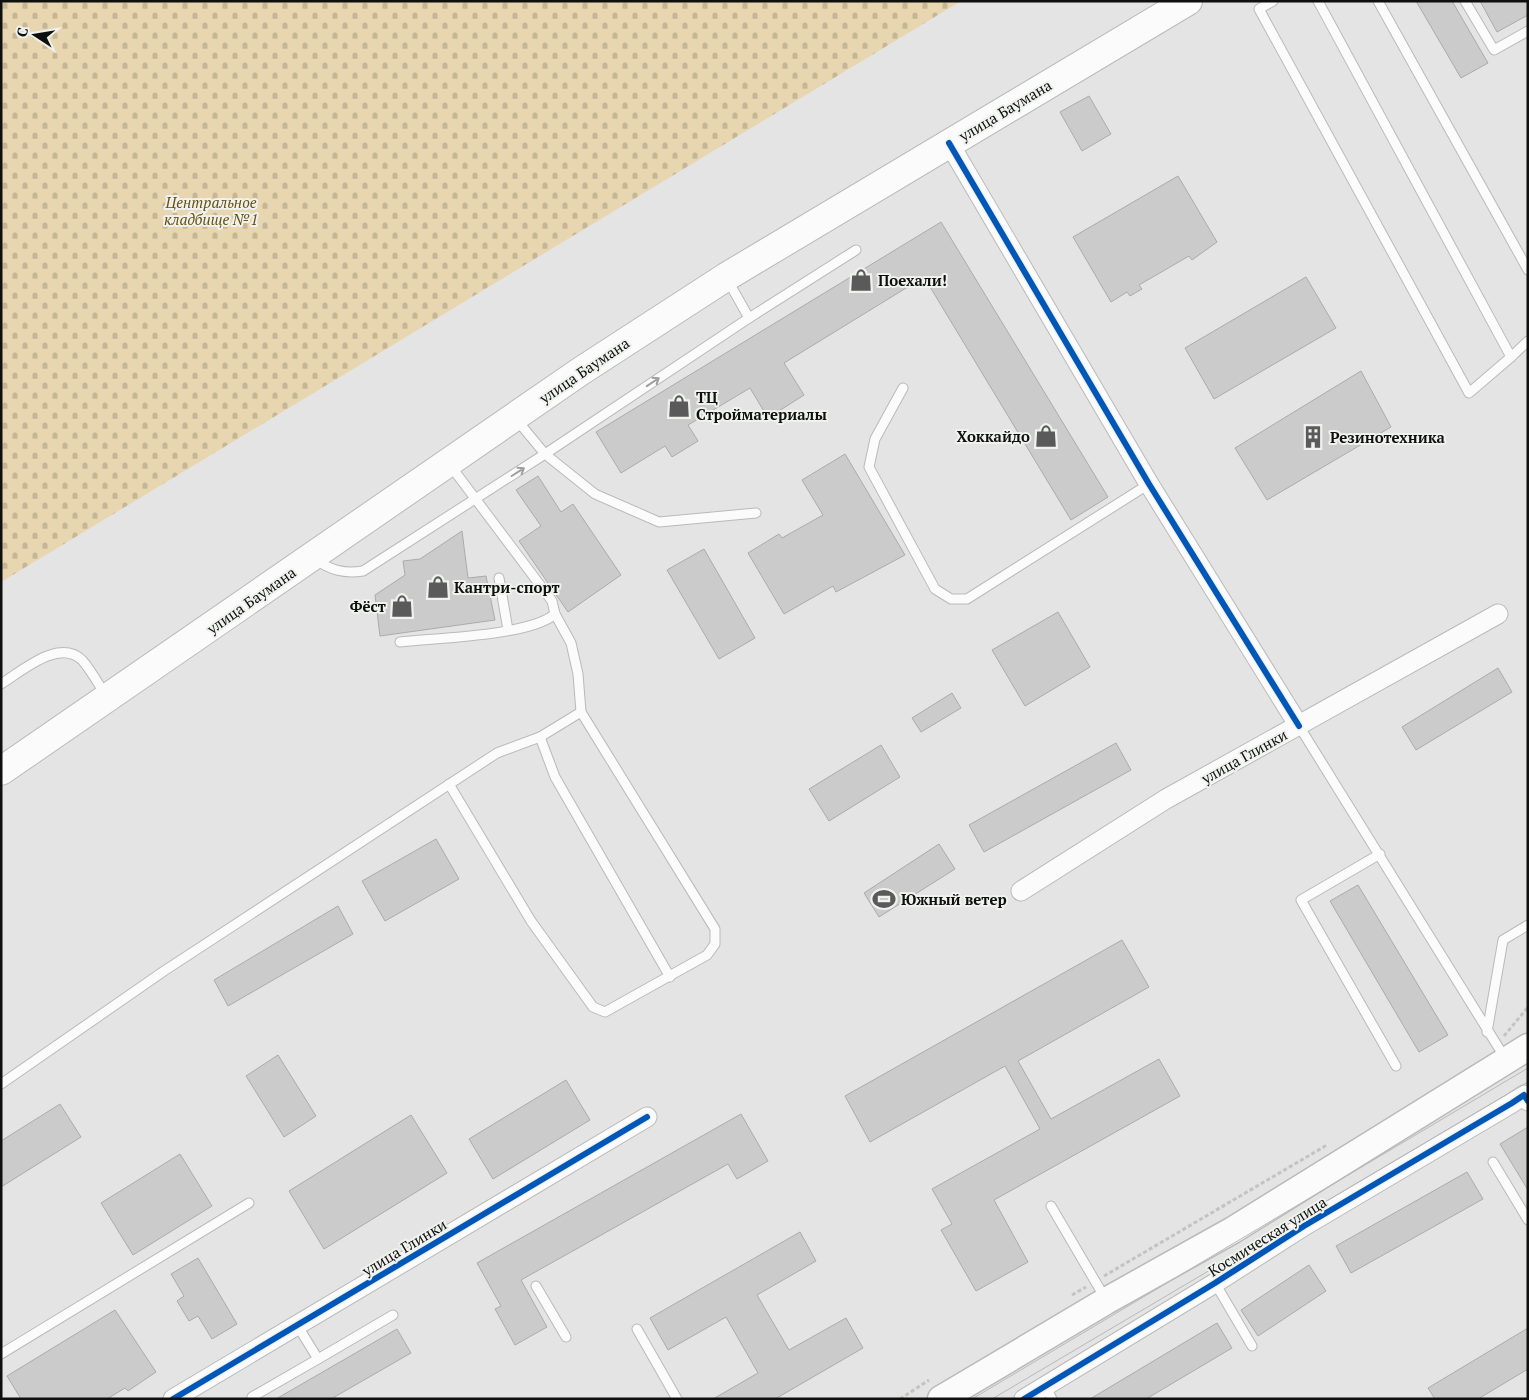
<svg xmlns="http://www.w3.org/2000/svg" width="1529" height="1400" viewBox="0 0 1529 1400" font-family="'PT Serif',serif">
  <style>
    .cemetery { fill: url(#cemetery-stones) }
    .building { fill: #cacbca; stroke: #aaabaa }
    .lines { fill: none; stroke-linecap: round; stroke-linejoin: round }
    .lane-casing { stroke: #b9bab9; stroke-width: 11 }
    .street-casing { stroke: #b9bab9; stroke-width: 21 }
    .secondary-casing { stroke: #b9bab9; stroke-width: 29 }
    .primary-casing { stroke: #b9bab9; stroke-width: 30 }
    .path { stroke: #c3c3c2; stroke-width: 3; stroke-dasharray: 4 2.5; stroke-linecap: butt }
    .lane { stroke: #fbfbfb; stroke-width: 9 }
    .street { stroke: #fbfbfb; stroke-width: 19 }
    .secondary { stroke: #fbfbfb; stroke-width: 26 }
    .primary { stroke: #fbfbfb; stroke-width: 28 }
    .tram { stroke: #b8b9b8; stroke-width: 1 }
    .cycleway-casing { stroke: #f0f2ef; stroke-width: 9 }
    .cycleway { stroke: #0057b8; stroke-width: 6 }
    .oneway { stroke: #9d9d9c }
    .labels { text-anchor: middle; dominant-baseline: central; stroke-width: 4; stroke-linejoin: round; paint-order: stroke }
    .street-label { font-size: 15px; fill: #0f0f0e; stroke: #f0f2ef }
    .park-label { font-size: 15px; font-style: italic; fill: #68500e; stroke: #f0f2ef }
    .poi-label { font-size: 15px; font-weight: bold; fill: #0f0f0e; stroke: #f0f2ef; text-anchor: start }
  </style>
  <defs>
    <pattern id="cemetery-stones" width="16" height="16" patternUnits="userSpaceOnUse" patternTransform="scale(1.25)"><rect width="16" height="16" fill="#e7d6b0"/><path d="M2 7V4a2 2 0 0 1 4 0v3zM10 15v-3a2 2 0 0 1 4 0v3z" fill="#c5b696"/></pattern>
  </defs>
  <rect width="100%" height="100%" fill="#e3e4e3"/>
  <path class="cemetery" d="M 1,1 L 961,1 L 1,582 Z"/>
  <g class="building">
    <path d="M 1416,1 L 1452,1 L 1488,63 L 1461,78 Z"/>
    <path d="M 1480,1 L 1528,1 L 1528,15 L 1497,32 Z"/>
    <path d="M 1089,96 L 1111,134 L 1082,151 L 1060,112 Z"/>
    <path d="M 1178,176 L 1217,242 L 1192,260 L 1189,256 L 1139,285 L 1142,289 L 1130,296 L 1127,292 L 1111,302 L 1073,237 Z"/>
    <path d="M 941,222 L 1108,497 L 1071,520 L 924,277 L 784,363 L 804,395 L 768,418 L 750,388 L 688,425 L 698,441 L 672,457 L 665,446 L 621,473 L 596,432 Z"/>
    <path d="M 1306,277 L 1336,328 L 1214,399 L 1185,348 Z"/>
    <path d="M 1361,371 L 1391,427 L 1267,500 L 1235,448 Z"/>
    <path d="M 845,454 L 905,555 L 836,592 L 833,586 L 784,614 L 748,553 L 779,534 L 782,538 L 823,515 L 802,480 Z"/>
    <path d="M 538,476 L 561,512 L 573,504 L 621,575 L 568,612 L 519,541 L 541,526 L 516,490 Z"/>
    <path d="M 462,531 L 468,578 L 486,576 L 495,620 L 380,636 L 375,595 L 405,575 L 403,561 L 420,559 Z"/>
    <path d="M 704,549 L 755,638 L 719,659 L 667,570 Z"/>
    <path d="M 1058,612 L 1090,667 L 1025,706 L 992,650 Z"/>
    <path d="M 1498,668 L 1512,692 L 1416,750 L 1402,727 Z"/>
    <path d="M 952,693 L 961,708 L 921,732 L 912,718 Z"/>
    <path d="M 1116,743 L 1131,770 L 984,852 L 969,825 Z"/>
    <path d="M 881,745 L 900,777 L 829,821 L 809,789 Z"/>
    <path d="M 436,839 L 459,879 L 385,921 L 362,881 Z"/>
    <path d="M 939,844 L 955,869 L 879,917 L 864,893 Z"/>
    <path d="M 1358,885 L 1448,1035 L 1419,1052 L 1330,901 Z"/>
    <path d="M 338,906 L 353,934 L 228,1006 L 214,980 Z"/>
    <path d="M 1122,940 L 1149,987 L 1018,1061 L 1051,1119 L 1159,1059 L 1180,1096 L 994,1200 L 1028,1262 L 976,1291 L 941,1230 L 952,1224 L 932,1189 L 1040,1129 L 1005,1066 L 870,1142 L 845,1096 Z"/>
    <path d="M 278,1055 L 316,1116 L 284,1137 L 246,1076 Z"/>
    <path d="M 566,1080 L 590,1120 L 493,1179 L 469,1139 Z"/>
    <path d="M 60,1104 L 81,1137 L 1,1187 L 1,1141 Z"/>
    <path d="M 741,1114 L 768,1161 L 737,1179 L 728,1164 L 521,1280 L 547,1327 L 515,1345 L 495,1309 L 501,1306 L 477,1263 Z"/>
    <path d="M 411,1115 L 447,1173 L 324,1249 L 289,1191 Z"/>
    <path d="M 1528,1127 L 1528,1190 L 1500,1144 Z"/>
    <path d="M 180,1154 L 212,1206 L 133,1255 L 101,1203 Z"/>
    <path d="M 1467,1172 L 1483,1199 L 1351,1273 L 1336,1246 Z"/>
    <path d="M 800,1232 L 816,1261 L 757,1295 L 789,1350 L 846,1318 L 863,1348 L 775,1399 L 713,1399 L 758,1373 L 726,1317 L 668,1350 L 650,1318 Z"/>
    <path d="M 198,1258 L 237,1324 L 212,1339 L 198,1316 L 189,1321 L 177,1301 L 184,1296 L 171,1274 Z"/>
    <path d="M 1309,1265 L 1326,1291 L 1258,1336 L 1241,1310 Z"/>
    <path d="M 115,1310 L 156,1372 L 128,1391 L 125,1388 L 107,1399 L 21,1399 L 7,1376 Z"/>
    <path d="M 1217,1323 L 1232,1348 L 1146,1399 L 1090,1399 Z"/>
    <path d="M 1528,1328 L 1528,1369 L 1478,1399 L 1435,1399 L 1428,1388 Z"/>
    <path d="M 397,1329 L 411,1353 L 331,1399 L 276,1399 Z"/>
  </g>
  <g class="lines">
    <defs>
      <g id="lane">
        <path d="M 1273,1 L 1259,9 L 1469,393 L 1511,357"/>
        <path d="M 1318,1 L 1511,357 L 1528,341"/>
        <path d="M 1378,1 L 1528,270"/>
        <path d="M 1465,1 L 1494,50 L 1528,31"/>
        <path d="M 727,279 L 749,318"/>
        <path d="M 903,388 L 875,439 L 869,467 L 935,589 L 951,599 L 967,599 L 1149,484"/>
        <path d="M 516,419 L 545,454 L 595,494 L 659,522 L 756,513"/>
        <path d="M 314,559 C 331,570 343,574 363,571 L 545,454 L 749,318 L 856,250"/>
        <path d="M 499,578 L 508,630"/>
        <path d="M 400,642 C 435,638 530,636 555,614 L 552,601 L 450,465"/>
        <path d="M 1,684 C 22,671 59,638 82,660 C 91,670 99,685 106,696"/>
        <path d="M 1299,726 L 1505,1058"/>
        <path d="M 540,737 L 555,777 L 670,977"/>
        <path d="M 449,784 L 531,921 L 593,1007 L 605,1012 L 707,955 L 715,944 L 715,929 L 581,712 L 578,674 L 571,643 L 555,614"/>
        <path d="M 1380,854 L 1301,900 L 1396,1066"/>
        <path d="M 1487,1032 L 1503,940 L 1528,925"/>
        <path d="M 1,1084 L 164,971 L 497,753 L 540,737 L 581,712"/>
        <path d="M 1493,1162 L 1528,1220"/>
        <path d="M 1051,1206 L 1105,1298"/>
        <path d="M 1215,1283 L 1252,1346"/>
        <path d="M 536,1286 L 566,1337"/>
        <path d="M 637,1329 L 677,1399"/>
        <path d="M 1,1354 L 249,1203"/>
        <path d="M 318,1359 L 393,1315"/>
        <path d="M 1045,1385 L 1052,1399"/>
        <path d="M 252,1397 L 318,1359 L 297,1325"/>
      </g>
      <g id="street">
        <path d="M 949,143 L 1149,484 L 1299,726"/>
        <path d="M 1021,891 L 1166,799 L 1498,614"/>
        <path d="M 173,1399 L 647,1117"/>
        <path d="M 1024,1399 L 1215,1283 L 1304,1226 L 1512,1103 L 1524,1095 L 1528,1101"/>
      </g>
      <path id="secondary" d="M 941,1399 L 1106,1301 L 1233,1230 L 1528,1047"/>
      <path id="primary" d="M 1,771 L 581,371 L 726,277 L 1188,1"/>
    </defs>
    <use href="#lane" class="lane-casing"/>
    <use href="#street" class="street-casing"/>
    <use href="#secondary" class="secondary-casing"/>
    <use href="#primary" class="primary-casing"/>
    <g class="path">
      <path d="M 1504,1036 L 1528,1007"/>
      <path d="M 1104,1276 L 1327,1145"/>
      <path d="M 1072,1295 L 1086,1287"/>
      <path d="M 900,1399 L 929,1380"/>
    </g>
    <use href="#lane" class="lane"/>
    <use href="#street" class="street"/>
    <use href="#secondary" class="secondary"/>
    <use href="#primary" class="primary"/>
    <g class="tram">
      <path d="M 972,1399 L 1528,1068"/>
      <path d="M 992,1399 L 1528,1082"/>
    </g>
    <defs>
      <g id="cycleway">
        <path d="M 949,143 L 1149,484 L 1299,726"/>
        <path d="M 173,1399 L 647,1117"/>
        <path d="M 1024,1399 L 1215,1283 L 1304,1226 L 1512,1103 L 1524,1095 L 1528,1101"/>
      </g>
    </defs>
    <use href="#cycleway" class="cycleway-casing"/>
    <use href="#cycleway" class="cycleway"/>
  </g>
  <defs><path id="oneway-shaft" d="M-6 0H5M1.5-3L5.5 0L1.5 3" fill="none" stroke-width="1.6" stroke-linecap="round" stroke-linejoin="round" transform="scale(1.25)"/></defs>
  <g class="oneway">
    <use href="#oneway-shaft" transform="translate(653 382) rotate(-34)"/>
    <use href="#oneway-shaft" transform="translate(518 472) rotate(-32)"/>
  </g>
  <defs>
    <symbol id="shop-bare" viewBox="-9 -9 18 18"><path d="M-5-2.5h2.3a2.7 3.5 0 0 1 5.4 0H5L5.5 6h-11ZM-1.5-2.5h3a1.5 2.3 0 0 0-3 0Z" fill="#595a59" stroke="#f0f2ef" stroke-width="2.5" paint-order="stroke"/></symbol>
    <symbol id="building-bare" viewBox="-9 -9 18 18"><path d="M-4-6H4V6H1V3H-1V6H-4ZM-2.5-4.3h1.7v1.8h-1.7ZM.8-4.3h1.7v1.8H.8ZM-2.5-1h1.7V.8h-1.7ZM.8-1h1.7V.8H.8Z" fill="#595a59" stroke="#f0f2ef" stroke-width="2.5" paint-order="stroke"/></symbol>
    <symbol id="stadium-bare" viewBox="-9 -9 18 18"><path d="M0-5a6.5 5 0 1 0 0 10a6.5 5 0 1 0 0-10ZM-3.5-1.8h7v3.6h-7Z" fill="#595a59" stroke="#f0f2ef" stroke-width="2.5" paint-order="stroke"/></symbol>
  </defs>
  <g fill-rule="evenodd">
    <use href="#shop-bare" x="845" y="264" width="32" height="32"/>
    <use href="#shop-bare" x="663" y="390" width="32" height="32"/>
    <use href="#shop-bare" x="1030" y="420" width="32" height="32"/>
    <use href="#building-bare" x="1297" y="421" width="32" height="32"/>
    <use href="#shop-bare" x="422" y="571" width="32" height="32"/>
    <use href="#shop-bare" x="386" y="590" width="32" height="32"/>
    <use href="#stadium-bare" x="868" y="883" width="32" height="32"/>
  </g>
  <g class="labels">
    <g class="street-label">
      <text transform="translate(1005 110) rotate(-31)">улица Баумана</text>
      <text transform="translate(584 370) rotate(-34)">улица Баумана</text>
      <text transform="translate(251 600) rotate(-35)">улица Баумана</text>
      <text transform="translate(1244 756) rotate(-29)">улица Глинки</text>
      <text transform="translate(1267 1236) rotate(-32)">Космическая улица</text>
      <text transform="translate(404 1247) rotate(-31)">улица Глинки</text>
    </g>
    <g class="park-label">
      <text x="211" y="202">Центральное<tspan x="211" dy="17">кладбище №1</tspan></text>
    </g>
    <g class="poi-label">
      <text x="878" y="280">Поехали!</text>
      <text x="696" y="397">ТЦ<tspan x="696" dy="17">Стройматериалы</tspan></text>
      <text x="1030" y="436" text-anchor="end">Хоккайдо</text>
      <text x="1330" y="437">Резинотехника</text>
      <text x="454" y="587">Кантри-спорт</text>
      <text x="386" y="606" text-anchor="end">Фёст</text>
      <text x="901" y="899">Южный ветер</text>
    </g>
  </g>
  <rect width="1529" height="1400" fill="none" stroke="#0f0f0e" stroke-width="5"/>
  <g transform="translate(35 35) rotate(282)" stroke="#f0f2ef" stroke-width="4" paint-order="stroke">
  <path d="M0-4L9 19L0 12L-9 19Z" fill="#0f0f0e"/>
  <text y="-8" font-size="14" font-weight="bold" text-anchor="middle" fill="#0f0f0e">С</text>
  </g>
</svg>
